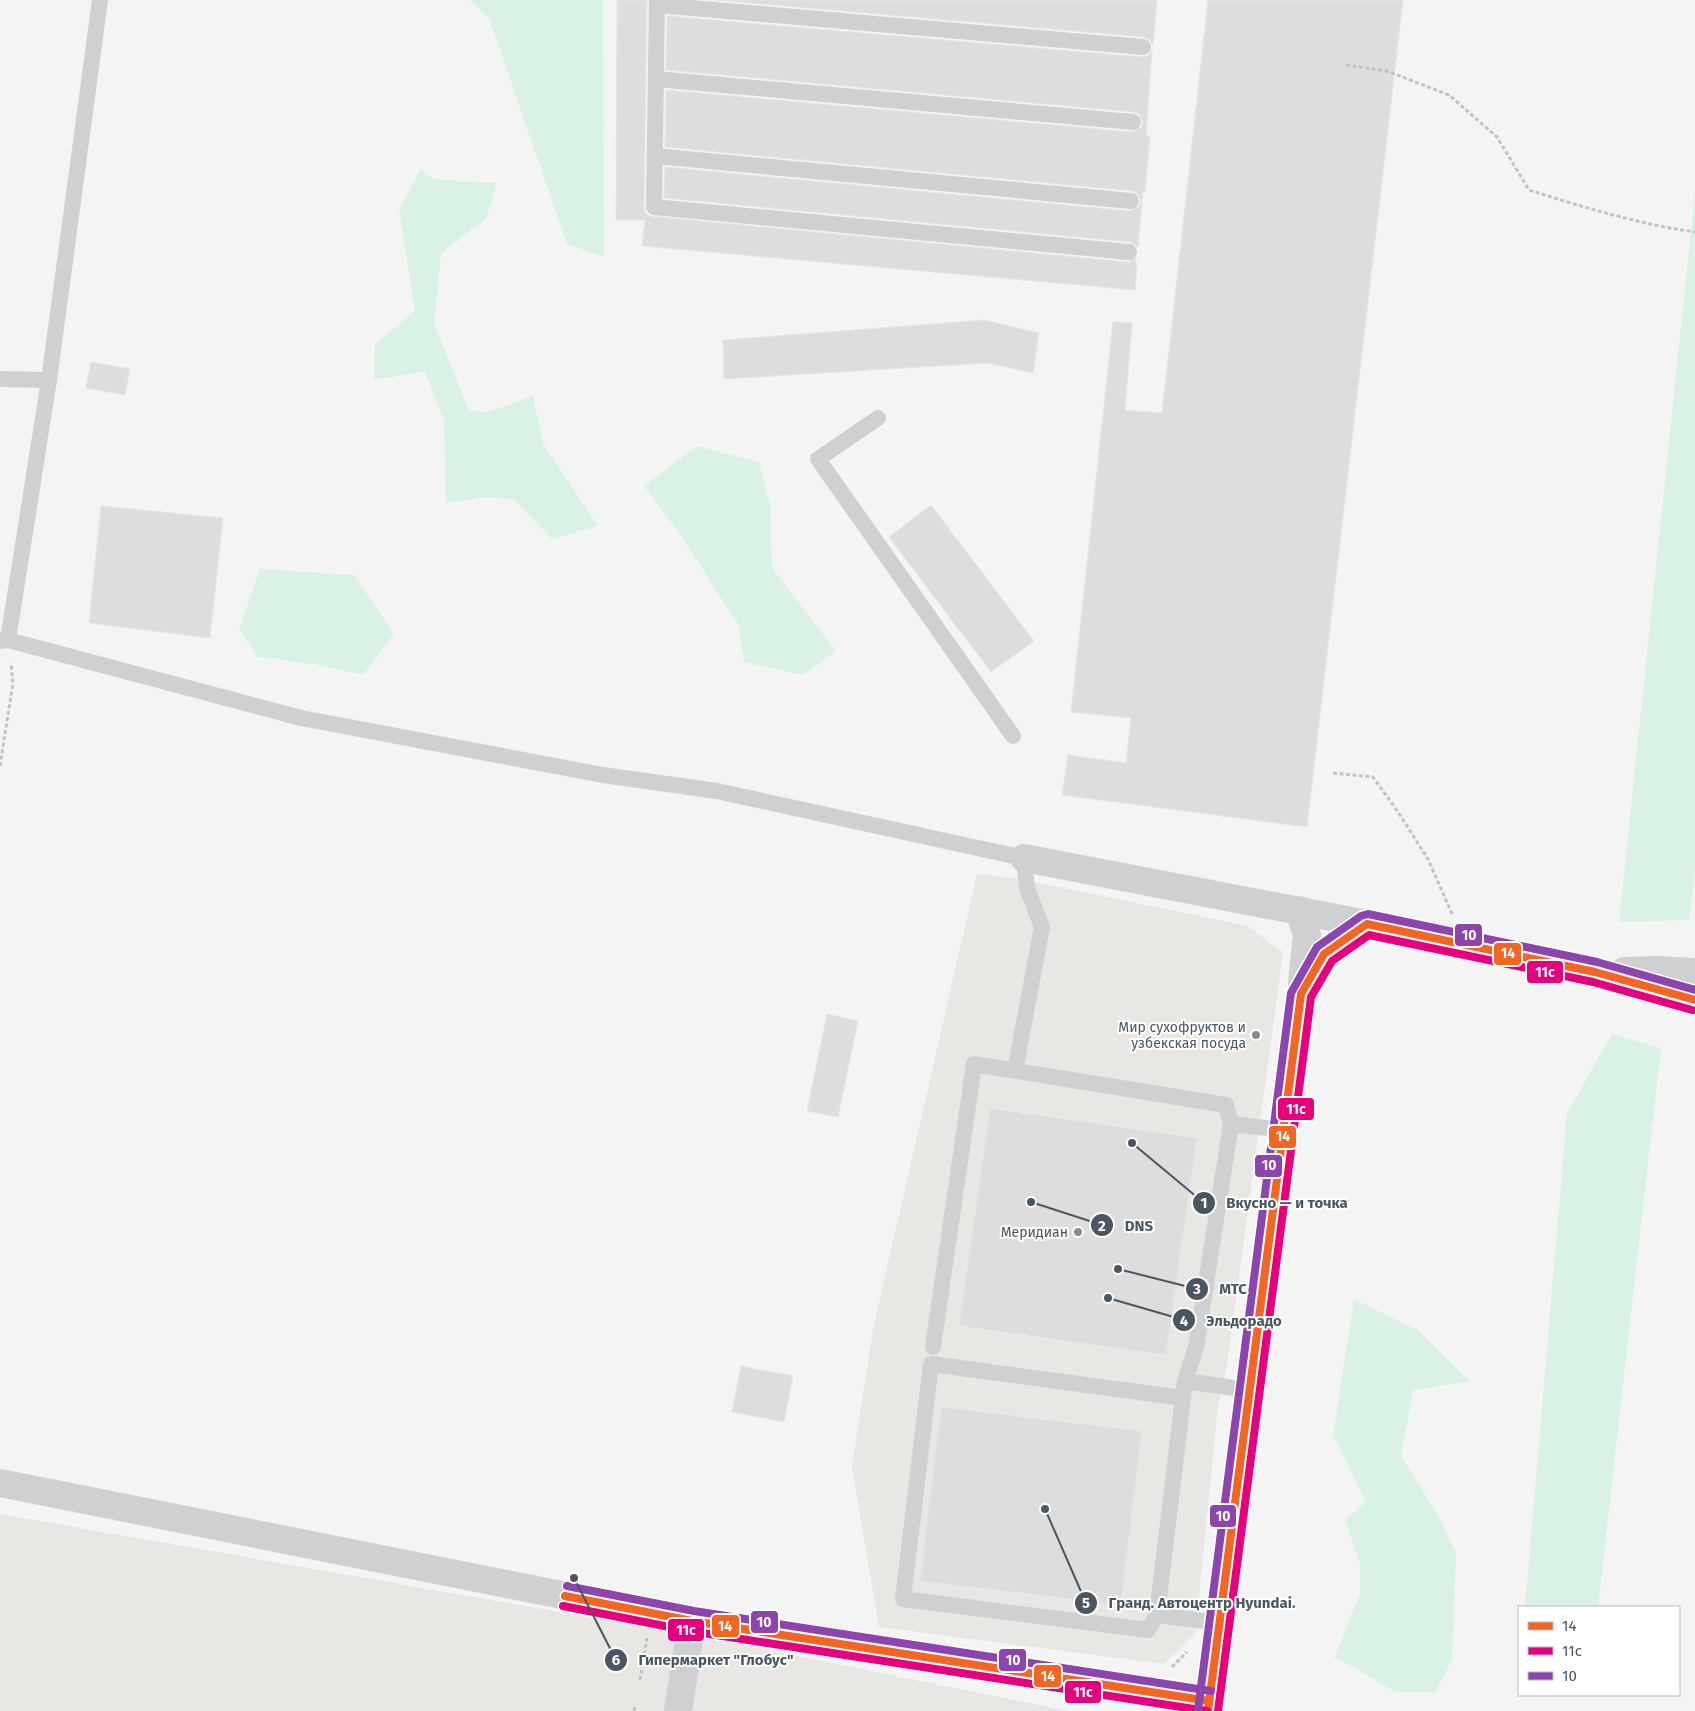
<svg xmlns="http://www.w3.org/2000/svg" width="1695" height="1711" viewBox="0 0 1695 1711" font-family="'Fira Sans',sans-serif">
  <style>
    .commercial { fill: #e8e7e3; fill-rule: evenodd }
    .green { fill: #d9f2e3 }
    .building { fill: #ddddde; stroke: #e5e6e7 }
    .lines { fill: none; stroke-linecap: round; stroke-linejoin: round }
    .path { stroke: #bcc7c4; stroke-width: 3; stroke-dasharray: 4 2.5; stroke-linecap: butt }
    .service { stroke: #ced0d2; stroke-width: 16 }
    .minor { stroke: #ced0d2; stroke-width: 28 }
    .bus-1-casing { stroke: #fff; stroke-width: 11 }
    .bus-2-casing { stroke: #fff; stroke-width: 11 }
    .bus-3-casing { stroke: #fff; stroke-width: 11 }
    .bus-1 { stroke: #f26522; stroke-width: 8 }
    .bus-2 { stroke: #e5007d; stroke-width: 8 }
    .bus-3 { stroke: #8e44ad; stroke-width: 8 }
    .poi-dot { fill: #868d94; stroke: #fff; stroke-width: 2 }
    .labels { text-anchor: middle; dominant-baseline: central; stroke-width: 4; stroke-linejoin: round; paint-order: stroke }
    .poi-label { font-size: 14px; fill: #4a5661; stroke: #fff; text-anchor: end }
    .leader { fill: none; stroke: #4a5661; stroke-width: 2 }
    .callout-dot { fill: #4a5661; stroke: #fff; stroke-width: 2 }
    .mark-label { font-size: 15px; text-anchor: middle; font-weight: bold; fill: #fff }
    .callout-label { font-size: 15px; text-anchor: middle; font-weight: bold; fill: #4a5661; stroke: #fff; stroke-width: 4; stroke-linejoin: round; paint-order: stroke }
    .line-badge { stroke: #fff; stroke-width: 2 }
    .badge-label { font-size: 14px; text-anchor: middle; font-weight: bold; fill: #fff }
  </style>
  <rect width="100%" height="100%" fill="#f4f4f4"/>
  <g class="commercial">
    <path d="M 977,874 L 1016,878 L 1248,926 L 1283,953 L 1227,1365 L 1218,1406 L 1195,1634 L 1164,1664 L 879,1627 L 852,1467 L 873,1329 ZM 941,1407 L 1142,1431 L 1121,1605 L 920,1581 Z"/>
    <path d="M 0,1514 L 714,1639 L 1069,1711 L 0,1711 Z"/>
  </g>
  <g class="green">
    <path d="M 470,0 L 603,0 L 604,257 L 567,244 L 489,18 Z"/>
    <path d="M 421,169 L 434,179 L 497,183 L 486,218 L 441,253 L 434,324 L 469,411 L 488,412 L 533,396 L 543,443 L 598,526 L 552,539 L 515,500 L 485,497 L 446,503 L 444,421 L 425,371 L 374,380 L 375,344 L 415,311 L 399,210 Z"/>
    <path d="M 1695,192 L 1695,868 L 1689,920 L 1619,922 Z"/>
    <path d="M 697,446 L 759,462 L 770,505 L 772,568 L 836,651 L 803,675 L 744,662 L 739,626 L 680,534 L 644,486 Z"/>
    <path d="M 260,569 L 354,575 L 394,634 L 363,675 L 320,665 L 258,657 L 239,629 Z"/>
    <path d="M 1612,1034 L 1661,1048 L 1598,1607 L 1525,1607 L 1567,1113 Z"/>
    <path d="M 1354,1299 L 1417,1330 L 1470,1381 L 1413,1390 L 1401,1456 L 1437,1513 L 1456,1553 L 1452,1660 L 1435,1692 L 1396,1692 L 1335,1657 L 1360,1593 L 1360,1564 L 1345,1520 L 1366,1502 L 1333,1435 Z"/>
  </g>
  <g class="building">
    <path d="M 617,0 L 647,0 L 644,207 L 645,212 L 649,216 L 1128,262 L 1136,258 L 1136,264 L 1137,264 L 1135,290 L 642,246 L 645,220 L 616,220 Z"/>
    <path d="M 715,0 L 1157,0 L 1153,45 L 1149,39 L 1144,37 Z"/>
    <path d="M 1208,0 L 1403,0 L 1307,827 L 1062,795 L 1068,755 L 1126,763 L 1131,718 L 1071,712 L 1113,322 L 1132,323 L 1125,410 L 1162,413 Z"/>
    <path d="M 667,16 L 1142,57 L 1148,56 L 1152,50 L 1146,136 L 1150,136 L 1145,192 L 1143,191 L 1138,247 L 1130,242 L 664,198 L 665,167 L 1130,211 L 1139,207 L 1141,201 L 1137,193 L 1132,191 L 665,147 L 666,90 L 1132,132 L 1141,128 L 1143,122 L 1139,114 L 1134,112 L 666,70 Z"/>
    <path d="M 984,320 L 1039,333 L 1033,373 L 987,363 L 724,379 L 723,340 Z"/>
    <path d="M 91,362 L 130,369 L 125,395 L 86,388 Z"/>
    <path d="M 931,505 L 1034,641 L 991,672 L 889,537 Z"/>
    <path d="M 101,506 L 223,518 L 210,638 L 89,623 Z"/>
    <path d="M 827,1014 L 858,1021 L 838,1117 L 807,1111 Z"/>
    <path d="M 990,1108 L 1197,1138 L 1166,1355 L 959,1326 Z"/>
    <path d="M 741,1366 L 793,1376 L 784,1422 L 732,1412 Z"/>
    <path d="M 941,1407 L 1142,1431 L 1121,1605 L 920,1581 Z"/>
  </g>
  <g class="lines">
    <g class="path">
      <path d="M 1346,65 L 1387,71 L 1449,95 L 1497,137 L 1529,190 C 1583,207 1638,224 1695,232"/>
      <path d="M 0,766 L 13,683 L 11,663"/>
      <path d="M 1333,773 L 1373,777 L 1398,812 L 1428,859 L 1452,914"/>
      <path d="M 1172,1667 L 1187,1652"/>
      <path d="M 640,1680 L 647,1638"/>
      <path d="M 634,1711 L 635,1706"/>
    </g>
    <g class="service">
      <path d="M 657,0 L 654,207 L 1129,252"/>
      <path d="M 657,5 L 1143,47"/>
      <path d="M 656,79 L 1133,122"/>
      <path d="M 655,156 L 1131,201"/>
      <path d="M 0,379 L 49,380"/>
      <path d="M 878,418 L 818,459 L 1013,736"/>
      <path d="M 8,640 L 49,380 L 100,0"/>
      <path d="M 0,641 L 8,640 L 301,718 L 603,775 L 717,791 L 1024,858 L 1027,888 L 1042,927 L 1015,1071"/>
      <path d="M 933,1347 L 974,1064 L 1226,1105 L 1231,1124"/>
      <path d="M 1185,1381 L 1196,1347 L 1231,1124 L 1283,1130"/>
      <path d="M 1157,1615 L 1148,1630 L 903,1599 L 931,1364 L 1183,1398"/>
      <path d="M 1220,1623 L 1157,1615 L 1185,1381 L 1249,1390"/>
    </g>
    <g class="minor">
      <path d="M 1024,858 L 1367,924 L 1595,972 L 1695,1000"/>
      <path d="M 1299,910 L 1307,935 L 1302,982"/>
      <path d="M 1624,971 L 1657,970 L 1695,972"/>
      <path d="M 0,1483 L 692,1621 L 1209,1701"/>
      <path d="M 678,1711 L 692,1621"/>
      <path d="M 1208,1711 L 1301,994 L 1324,954 L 1367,924"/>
    </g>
    <defs>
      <g id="bus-1">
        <path d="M 565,1596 L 692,1621 L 1209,1701"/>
        <path d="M 1208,1711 L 1301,994 L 1324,954 L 1367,924 L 1595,972 L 1695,1000"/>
      </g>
      <g id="bus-2">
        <path d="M 563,1606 L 690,1631 L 1207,1711"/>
        <path d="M 1218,1711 L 1311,997 L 1332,961 L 1369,935 L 1593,982 L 1692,1010"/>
      </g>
      <g id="bus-3">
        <path d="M 567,1586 L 694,1611 L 1211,1691"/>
        <path d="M 1198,1710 L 1291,993 L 1317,947 L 1361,916 L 1368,914 L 1597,962 L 1695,990"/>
      </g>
    </defs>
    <use href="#bus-1" class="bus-1-casing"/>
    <use href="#bus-2" class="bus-2-casing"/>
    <use href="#bus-3" class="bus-3-casing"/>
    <use href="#bus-1" class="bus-1"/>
    <use href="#bus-2" class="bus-2"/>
    <use href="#bus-3" class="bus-3"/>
  </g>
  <g class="poi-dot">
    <circle cx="1256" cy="1035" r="5"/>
    <circle cx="1078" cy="1232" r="5"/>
  </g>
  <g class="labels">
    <g class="poi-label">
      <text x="1246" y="1027">Мир сухофруктов и<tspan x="1246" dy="16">узбекская посуда</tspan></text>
      <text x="1068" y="1232">Меридиан</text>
    </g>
  </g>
  <path class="leader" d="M1132 1143L1204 1203M1031 1202L1102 1225M1118 1269L1197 1289M1108 1298L1184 1320M1045 1509L1086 1603M574 1578L616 1660"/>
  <g class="callout-dot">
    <circle cx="1132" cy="1143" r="5"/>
    <circle cx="1031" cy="1202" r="5"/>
    <circle cx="1118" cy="1269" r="5"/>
    <circle cx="1108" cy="1298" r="5"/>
    <circle cx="1045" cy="1509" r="5"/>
    <circle cx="574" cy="1578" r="5"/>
    <circle cx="1204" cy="1203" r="12"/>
    <circle cx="1102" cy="1225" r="12"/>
    <circle cx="1197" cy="1289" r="12"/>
    <circle cx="1184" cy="1320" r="12"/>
    <circle cx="1086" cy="1603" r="12"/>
    <circle cx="616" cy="1660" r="12"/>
  </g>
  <g class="mark-label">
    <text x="1204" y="1208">1</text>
    <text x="1102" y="1231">2</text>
    <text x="1197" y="1294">3</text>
    <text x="1184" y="1326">4</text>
    <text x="1086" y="1608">5</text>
    <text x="616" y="1665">6</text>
  </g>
  <g class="callout-label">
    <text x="1287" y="1208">Вкусно — и точка</text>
    <text x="1139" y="1231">DNS</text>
    <text x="1233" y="1294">МТС</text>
    <text x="1244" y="1326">Эльдорадо</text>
    <text x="1202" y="1608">Гранд. Автоцентр Hyundai.</text>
    <text x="716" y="1665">Гипермаркет "Глобус"</text>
  </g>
  <g class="line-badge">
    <rect x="1454" y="923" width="29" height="24" rx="5" fill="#8e44ad"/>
    <rect x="1493" y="942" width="29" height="24" rx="5" fill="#f26522"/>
    <rect x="1526" y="960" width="38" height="24" rx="5" fill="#e5007d"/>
    <rect x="1277" y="1097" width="38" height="24" rx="5" fill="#e5007d"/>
    <rect x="1268" y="1125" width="29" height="24" rx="5" fill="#f26522"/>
    <rect x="1254" y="1154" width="29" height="24" rx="5" fill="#8e44ad"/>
    <rect x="1209" y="1504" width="28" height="24" rx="5" fill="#8e44ad"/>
    <rect x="750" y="1610" width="29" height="24" rx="5" fill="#8e44ad"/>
    <rect x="711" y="1614" width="29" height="24" rx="5" fill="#f26522"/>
    <rect x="667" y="1618" width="38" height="24" rx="5" fill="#e5007d"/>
    <rect x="998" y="1648" width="29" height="24" rx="5" fill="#8e44ad"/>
    <rect x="1033" y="1664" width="29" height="24" rx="5" fill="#f26522"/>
    <rect x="1064" y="1680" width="38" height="24" rx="5" fill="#e5007d"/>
  </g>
  <g class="badge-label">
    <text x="1469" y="940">10</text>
    <text x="1508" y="958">14</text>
    <text x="1545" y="977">11с</text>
    <text x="1296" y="1114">11с</text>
    <text x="1283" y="1141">14</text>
    <text x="1269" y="1170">10</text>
    <text x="1223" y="1521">10</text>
    <text x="764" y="1627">10</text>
    <text x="725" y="1631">14</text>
    <text x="686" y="1635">11с</text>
    <text x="1013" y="1665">10</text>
    <text x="1048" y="1681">14</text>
    <text x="1083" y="1697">11с</text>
  </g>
  <rect x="1518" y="1606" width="162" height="90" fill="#ffffff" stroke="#b7bbc0"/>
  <rect x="1528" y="1622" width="25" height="8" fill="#f26522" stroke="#b7bbc0"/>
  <text x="1562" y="1631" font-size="15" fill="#4a5661">14</text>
  <rect x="1528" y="1647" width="25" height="8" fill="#e5007d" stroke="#b7bbc0"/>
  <text x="1562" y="1656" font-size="15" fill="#4a5661">11с</text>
  <rect x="1528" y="1672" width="25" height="8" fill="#8e44ad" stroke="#b7bbc0"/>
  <text x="1562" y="1681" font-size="15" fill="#4a5661">10</text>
</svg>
